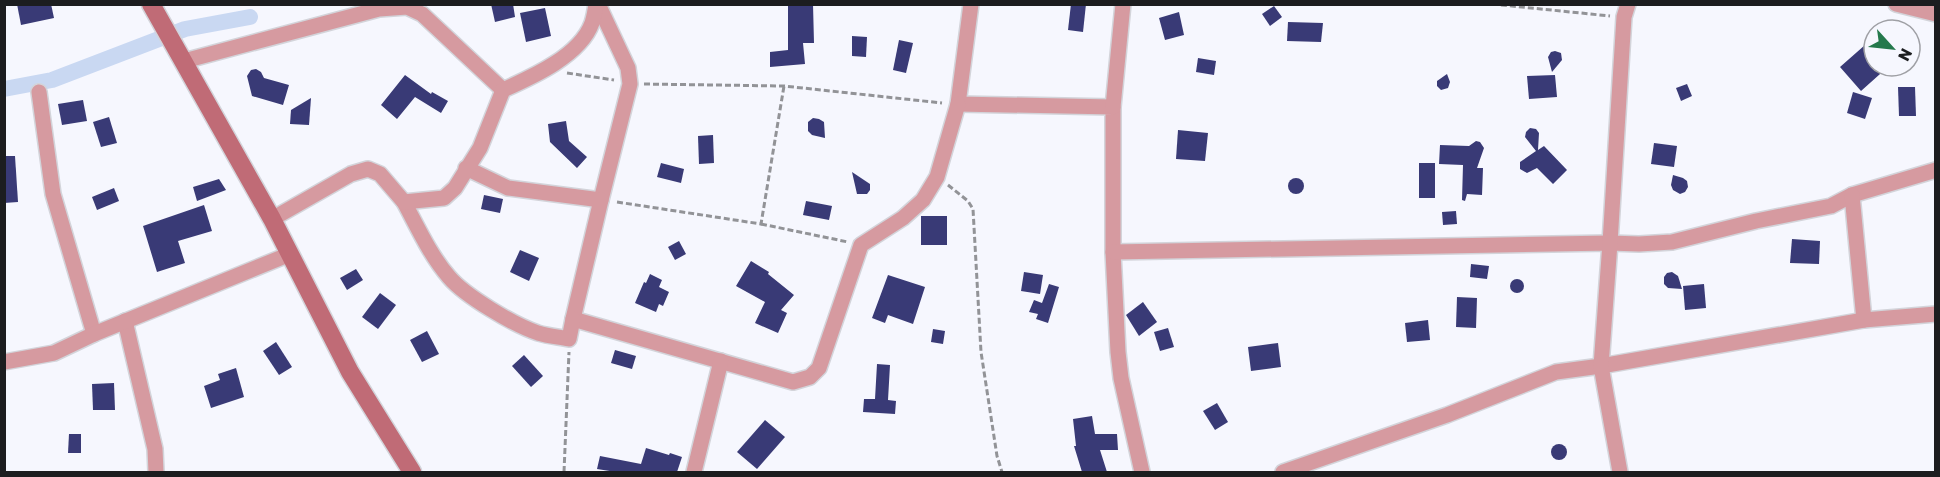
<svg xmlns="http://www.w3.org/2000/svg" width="1940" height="477" viewBox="0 0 1940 477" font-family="Rubik,sans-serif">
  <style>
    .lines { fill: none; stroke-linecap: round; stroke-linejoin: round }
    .canal { stroke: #c9d8f2; stroke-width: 16 }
    .building { fill: #393a76 }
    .street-casing { stroke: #d3d4da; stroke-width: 18 }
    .secondary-casing { stroke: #d3d4da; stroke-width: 21 }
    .path { stroke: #929397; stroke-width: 3; stroke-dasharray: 6 3; stroke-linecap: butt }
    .street { stroke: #d69aa0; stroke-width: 15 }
    .secondary { stroke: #c06b76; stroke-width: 18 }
  </style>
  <rect width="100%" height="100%" fill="#f6f7fe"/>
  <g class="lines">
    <path class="canal" d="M 4,89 L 52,80 L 185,29 L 250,17"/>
  </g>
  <g class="building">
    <path d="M 17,4 L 51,4 L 54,18 L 21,25 Z"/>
    <path d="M 491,4 L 513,4 L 515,17 L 495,22 Z"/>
    <path d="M 788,4 L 813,4 L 814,43 L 803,43 L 805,64 L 770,67 L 770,52 L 788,50 Z"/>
    <path d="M 1071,4 L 1086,4 L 1083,32 L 1068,30 Z"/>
    <path d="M 1274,6 L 1282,17 L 1270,26 L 1262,14 Z"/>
    <path d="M 545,8 L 551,36 L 526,42 L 520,13 Z"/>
    <path d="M 1179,12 L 1184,35 L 1165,40 L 1159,18 Z"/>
    <path d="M 1288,22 L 1323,23 L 1321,42 L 1287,41 Z"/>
    <path d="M 852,36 L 867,37 L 866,57 L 852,56 Z"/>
    <path d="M 899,40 L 913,43 L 906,73 L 893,70 Z"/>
    <path d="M 1865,45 L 1874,55 L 1874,66 L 1889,66 L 1861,91 L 1840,67 Z"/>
    <path d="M 1555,51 L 1561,53 L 1562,60 L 1552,72 L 1548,57 L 1551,52 Z"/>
    <path d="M 1198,58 L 1216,61 L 1214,75 L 1196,72 Z"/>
    <path d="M 256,69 L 261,72 L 264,78 L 289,85 L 283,105 L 252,96 L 247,76 L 251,70 Z"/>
    <path d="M 1447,74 L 1450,82 L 1448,88 L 1441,90 L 1437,86 L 1437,81 Z"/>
    <path d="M 405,75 L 431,94 L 432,92 L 448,101 L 441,113 L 415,97 L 397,119 L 381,105 Z"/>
    <path d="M 1555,75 L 1557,97 L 1529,99 L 1527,76 Z"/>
    <path d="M 1687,84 L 1692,96 L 1681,101 L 1676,88 Z"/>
    <path d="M 1898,87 L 1915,87 L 1916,116 L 1899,116 Z"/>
    <path d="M 1853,92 L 1872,98 L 1865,119 L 1847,113 Z"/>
    <path d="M 311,98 L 309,125 L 290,124 L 291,110 Z"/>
    <path d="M 83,100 L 87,121 L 62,125 L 58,104 Z"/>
    <path d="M 109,117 L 117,143 L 101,147 L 93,122 Z"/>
    <path d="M 813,118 L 819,119 L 824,122 L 825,138 L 812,135 L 808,131 L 808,122 Z"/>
    <path d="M 566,121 L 569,141 L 587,157 L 577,168 L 550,142 L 548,124 Z"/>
    <path d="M 1530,128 L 1536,129 L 1539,133 L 1538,150 L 1544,146 L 1567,170 L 1553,184 L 1537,168 L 1527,173 L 1520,169 L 1520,162 L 1536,151 L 1525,137 L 1526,132 Z"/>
    <path d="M 1178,130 L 1208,133 L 1205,161 L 1176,159 Z"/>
    <path d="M 713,135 L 714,163 L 699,164 L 698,136 Z"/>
    <path d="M 1476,141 L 1480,142 L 1484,148 L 1477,168 L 1483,168 L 1482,195 L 1467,194 L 1465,201 L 1462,200 L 1463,165 L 1439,164 L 1440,145 L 1469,146 Z"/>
    <path d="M 1654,143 L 1677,146 L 1674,167 L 1651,164 Z"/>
    <path d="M 4,156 L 15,156 L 18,202 L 4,203 Z"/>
    <path d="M 661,163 L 684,169 L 681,183 L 657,177 Z"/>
    <rect x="1419" y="163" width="16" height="35"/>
    <path d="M 852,172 L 870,184 L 870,190 L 867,194 L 857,194 Z"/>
    <path d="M 1673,175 L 1683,178 L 1687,181 L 1688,187 L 1685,192 L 1680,194 L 1673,190 L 1671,185 Z"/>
    <circle cx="1296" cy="186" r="8"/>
    <path d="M 219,179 L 226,190 L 197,201 L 193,187 Z"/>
    <path d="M 114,188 L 119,201 L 97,210 L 92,197 Z"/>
    <path d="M 484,195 L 503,199 L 500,213 L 481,209 Z"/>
    <path d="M 806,201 L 832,206 L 829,220 L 803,215 Z"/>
    <path d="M 204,205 L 212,231 L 178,241 L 185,263 L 157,272 L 143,226 Z"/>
    <path d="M 1456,211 L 1457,224 L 1443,225 L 1442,212 Z"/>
    <rect x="921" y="216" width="26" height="29"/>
    <path d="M 1792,239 L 1820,241 L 1819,264 L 1790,263 Z"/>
    <path d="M 679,241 L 686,254 L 675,260 L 668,247 Z"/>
    <path d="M 520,250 L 539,258 L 529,281 L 510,272 Z"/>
    <path d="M 751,261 L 769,272 L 768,274 L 794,295 L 781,310 L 787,313 L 778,333 L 755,323 L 765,302 L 736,286 Z"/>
    <path d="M 1471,264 L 1489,266 L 1487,279 L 1470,277 Z"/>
    <path d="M 356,269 L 363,280 L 347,290 L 340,278 Z"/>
    <path d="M 1024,272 L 1043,275 L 1040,294 L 1021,291 Z"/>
    <path d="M 1672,272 L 1678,276 L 1682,289 L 1668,288 L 1664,284 L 1664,277 L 1667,273 Z"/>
    <path d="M 650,274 L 662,280 L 659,287 L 669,292 L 663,306 L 659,304 L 656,312 L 635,303 L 644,282 L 646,283 Z"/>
    <path d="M 888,275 L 925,287 L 913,324 L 888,315 L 885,323 L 872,318 Z"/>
    <circle cx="1517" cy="286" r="7"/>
    <path d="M 1049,284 L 1059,287 L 1048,323 L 1036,319 L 1038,314 L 1029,312 L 1034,300 L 1042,303 Z"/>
    <path d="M 1704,284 L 1706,308 L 1685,310 L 1683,286 Z"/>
    <path d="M 380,293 L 396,305 L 378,329 L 362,317 Z"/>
    <path d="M 1457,297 L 1477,298 L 1476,328 L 1456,327 Z"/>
    <path d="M 1143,302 L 1157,322 L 1139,336 L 1126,315 Z"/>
    <path d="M 1428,320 L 1430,340 L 1407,342 L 1405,323 Z"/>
    <path d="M 1168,328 L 1174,347 L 1160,351 L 1154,332 Z"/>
    <path d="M 933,329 L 945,331 L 943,344 L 931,342 Z"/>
    <path d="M 427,331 L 439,354 L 422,362 L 410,340 Z"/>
    <path d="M 276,342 L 292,367 L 279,375 L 263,351 Z"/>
    <path d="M 1278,343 L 1281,367 L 1251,371 L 1248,347 Z"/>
    <path d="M 615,350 L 636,356 L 632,369 L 611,363 Z"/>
    <path d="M 524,355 L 543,376 L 531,387 L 512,366 Z"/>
    <path d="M 877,364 L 890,365 L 888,400 L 896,401 L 895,414 L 863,412 L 864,399 L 875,399 Z"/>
    <path d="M 236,368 L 244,397 L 211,408 L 204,386 L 220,380 L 218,374 Z"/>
    <path d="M 114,383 L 115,410 L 93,410 L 92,384 Z"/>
    <path d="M 1217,403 L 1228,422 L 1215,430 L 1203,411 Z"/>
    <path d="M 1092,416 L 1095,434 L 1117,434 L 1118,450 L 1100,450 L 1107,472 L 1082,472 L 1074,446 L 1076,446 L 1073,419 Z"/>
    <path d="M 765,420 L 785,437 L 757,469 L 737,452 Z"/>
    <path d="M 69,434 L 81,434 L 81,453 L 68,453 Z"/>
    <circle cx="1559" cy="452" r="8"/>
    <path d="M 646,448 L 669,455 L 670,453 L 682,457 L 677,472 L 616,472 L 597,469 L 600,456 L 641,464 Z"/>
  </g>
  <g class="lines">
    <defs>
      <g id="street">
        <path d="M 598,4 L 628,68 L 630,84 L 601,200"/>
        <path d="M 971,4 L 958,104 L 1113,107 L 1113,252 L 1118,352 L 1121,378 L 1142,472"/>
        <path d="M 1896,4 L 1936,14"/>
        <path d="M 184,61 L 379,9 L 407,7 L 422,14 L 503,90"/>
        <path d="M 39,92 L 53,194 L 94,334"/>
        <path d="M 1113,107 L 1123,4"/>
        <path d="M 466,168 L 508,188 L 601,200 L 573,319 L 793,382 L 810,377 L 819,368 L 861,245 L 903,218 L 923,200 L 937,177 L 958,104"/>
        <path d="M 404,202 C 418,228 430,255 449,277 C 465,296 514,325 538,333 C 548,336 559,337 569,339 L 573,319"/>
        <path d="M 272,219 L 351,174 L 368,169 L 380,174 L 404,202 L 444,198 L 455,188 L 480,148 L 503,90 C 532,77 580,56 592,23 C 594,17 595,11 596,4"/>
        <path d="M 1113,252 L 1610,243 L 1639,244 L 1672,242 L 1756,221 L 1831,206 L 1852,195 L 1936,170"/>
        <path d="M 1864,320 L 1936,314"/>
        <path d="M 125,321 L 155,449 L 156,472"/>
        <path d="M 4,362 L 54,353 L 94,334 L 290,254"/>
        <path d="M 694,472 L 721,361"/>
        <path d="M 1283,472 L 1447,415 L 1556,372 L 1601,366 L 1864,320 L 1852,195"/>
        <path d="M 1620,472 L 1601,366 L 1610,243 L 1624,17 L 1628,4"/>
      </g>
      <path id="secondary" d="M 151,4 L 272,219 L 350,372 L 412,472"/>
    </defs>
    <use href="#street" class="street-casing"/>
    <use href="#secondary" class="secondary-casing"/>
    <g class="path">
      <path d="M 1492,4 L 1610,16"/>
      <path d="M 567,73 L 614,80"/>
      <path d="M 644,84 L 784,86 L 942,103"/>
      <path d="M 948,185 L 968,201 L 973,209 L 981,352 L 997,456 L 1002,472"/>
      <path d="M 617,202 L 761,224 L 784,86"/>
      <path d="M 761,224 L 848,242"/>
      <path d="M 564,472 L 569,352"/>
    </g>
    <use href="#street" class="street"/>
    <use href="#secondary" class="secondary"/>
  </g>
  <rect width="1940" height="477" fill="none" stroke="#1c1d1f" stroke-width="12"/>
  <g transform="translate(1892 48) rotate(117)"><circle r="28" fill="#f6f7fe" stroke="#9fa0a5" stroke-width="1.5"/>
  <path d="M0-4.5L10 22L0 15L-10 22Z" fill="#24794c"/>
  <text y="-9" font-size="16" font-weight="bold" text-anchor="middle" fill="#1c1d1f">N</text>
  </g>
</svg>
